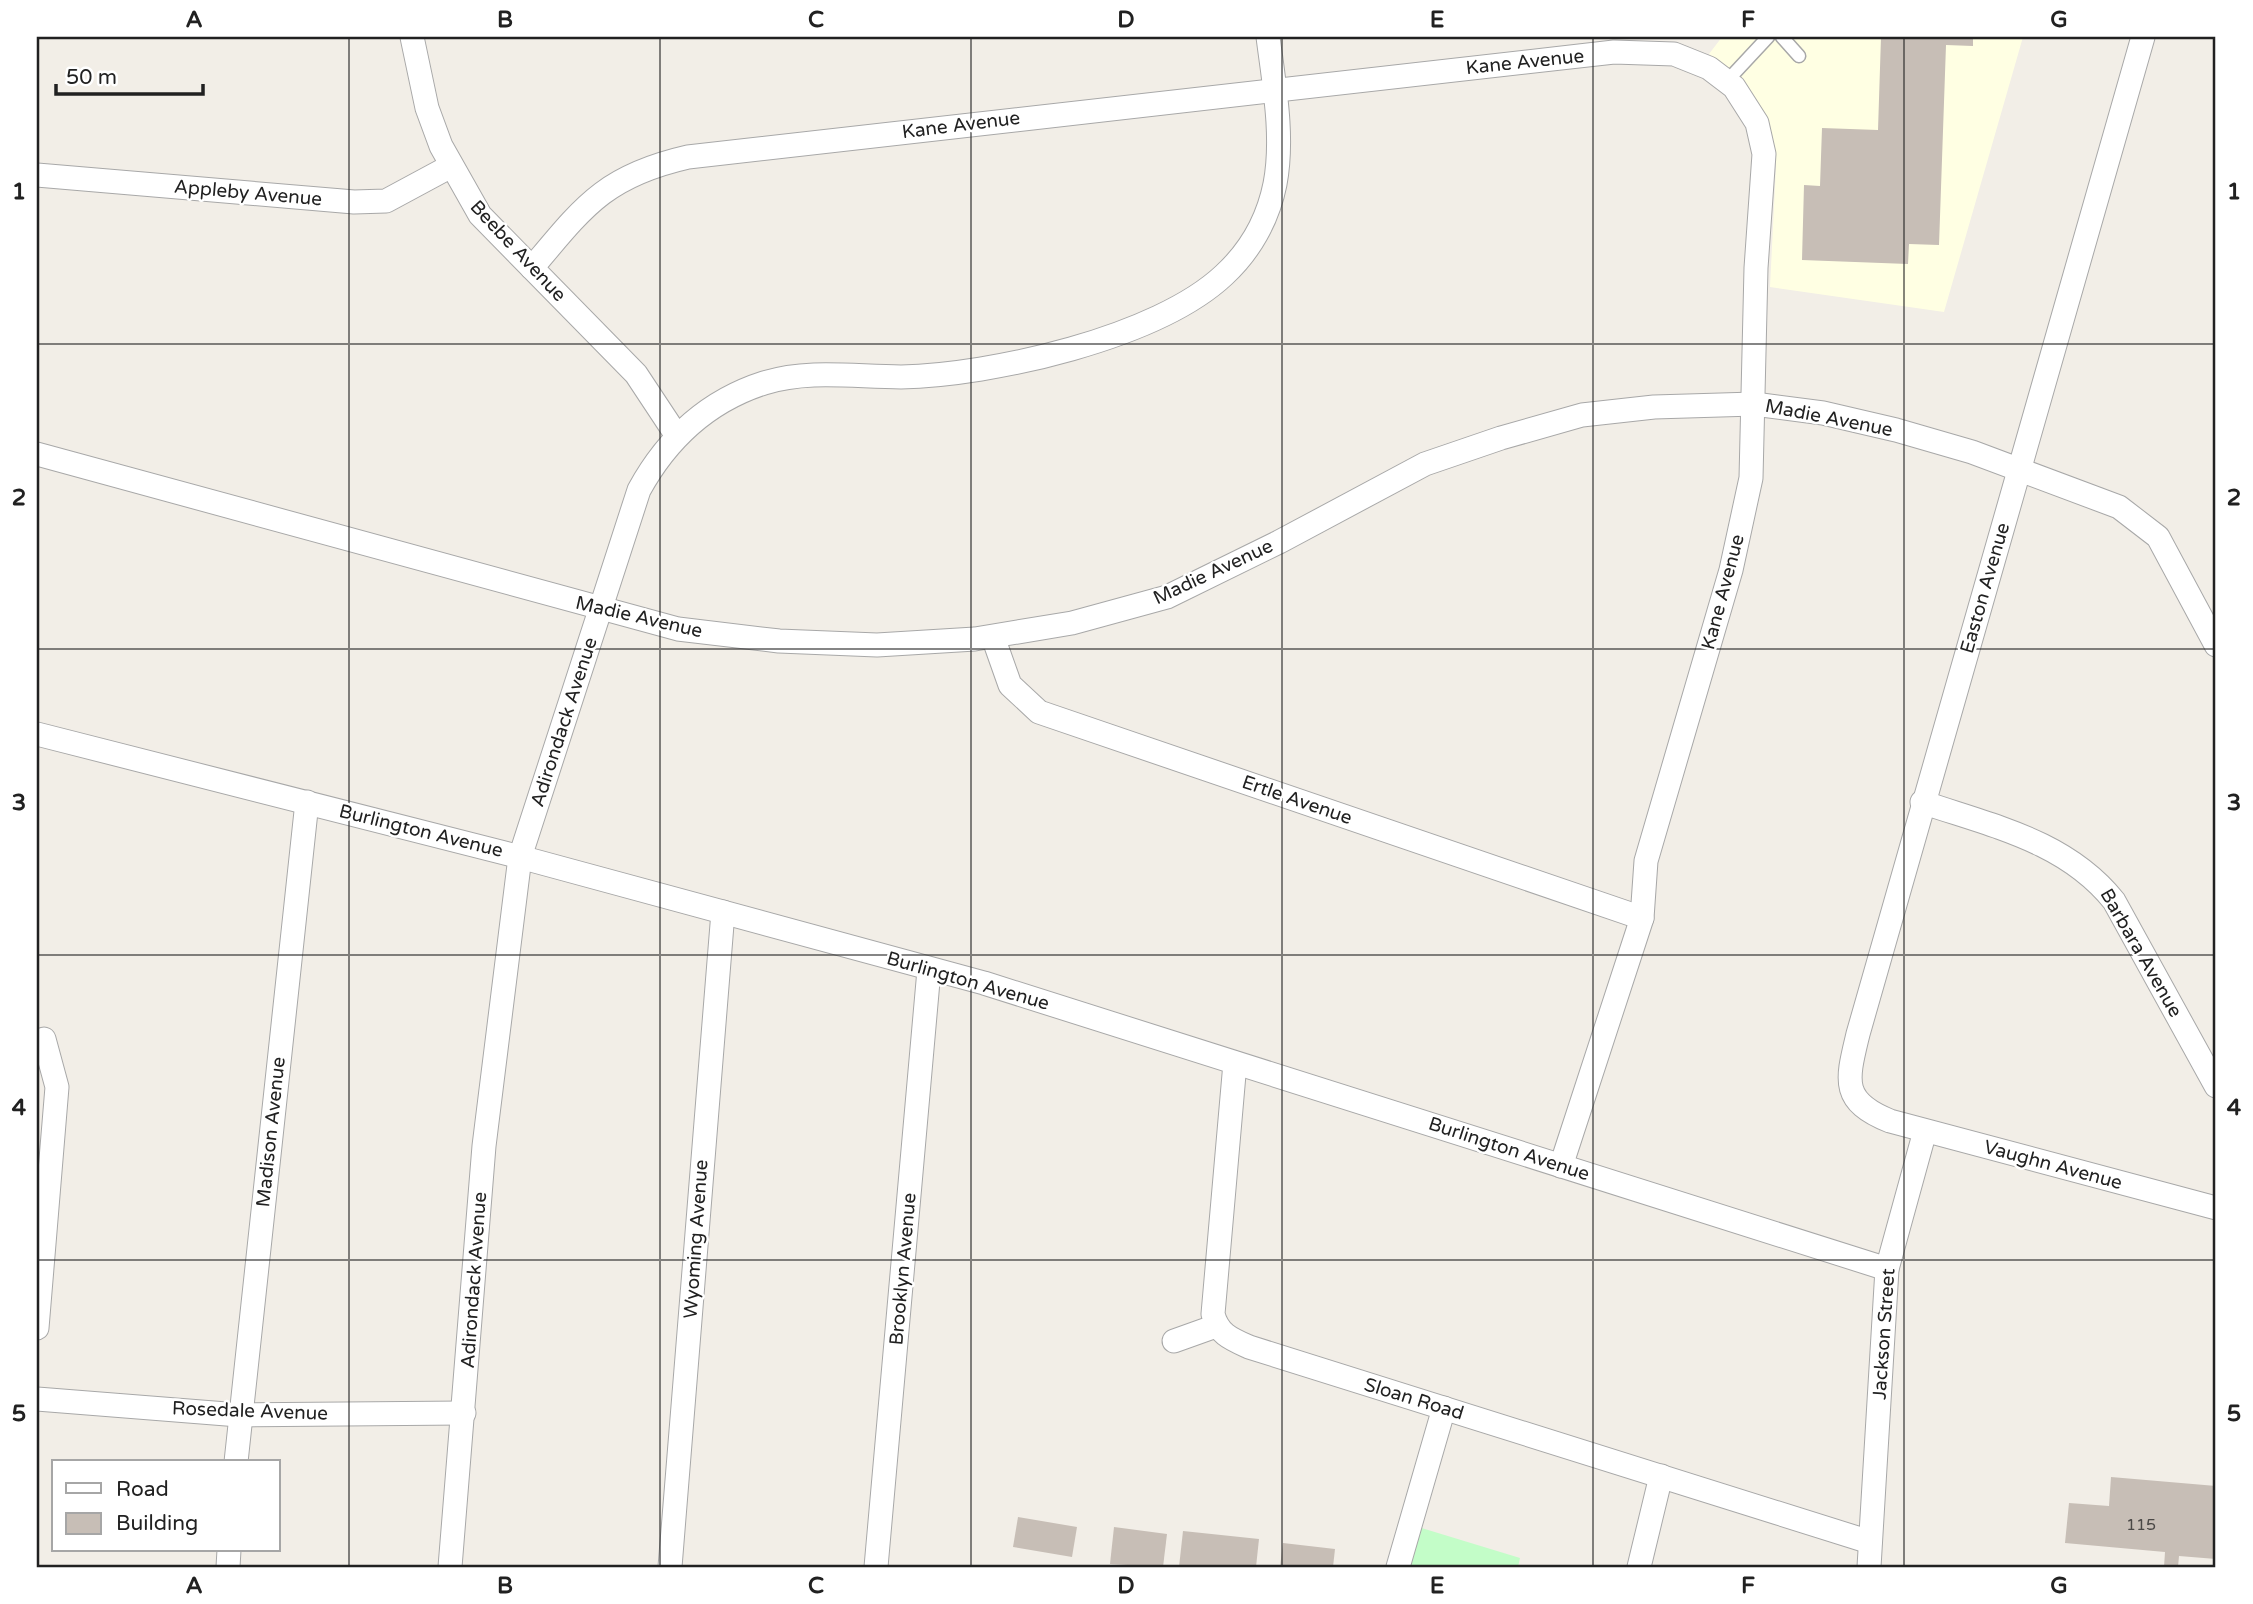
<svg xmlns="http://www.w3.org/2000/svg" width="2253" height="1604" viewBox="0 0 2253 1604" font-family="'Varela Round',sans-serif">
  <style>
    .education { fill: #ffffe3 }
    .park { fill: #c3fdc8 }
    .building { fill: #c7beb6 }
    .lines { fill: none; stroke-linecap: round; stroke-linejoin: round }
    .lane-casing { stroke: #a8a8a8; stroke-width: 15 }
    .street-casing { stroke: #a8a8a8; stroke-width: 25 }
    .lane { stroke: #fff; stroke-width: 12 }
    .street { stroke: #fff; stroke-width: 23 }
    .grid { fill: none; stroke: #212121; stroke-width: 2; stroke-opacity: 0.55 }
    .labels { text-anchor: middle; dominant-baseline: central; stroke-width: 5; stroke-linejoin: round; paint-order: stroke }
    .number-label { font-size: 16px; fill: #4a4846 }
    .street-label { font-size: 19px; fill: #212121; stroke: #fff }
    .neatline { fill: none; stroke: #212121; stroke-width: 2.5 }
    .grid-label { font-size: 23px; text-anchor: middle; font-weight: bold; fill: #212121 }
  </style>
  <rect width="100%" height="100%" fill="#f2eee7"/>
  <path class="education" d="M 1722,37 L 2023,37 L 1944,312 L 1770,287 L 1776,166 L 1773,139 L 1765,113 L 1746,83 L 1709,54 Z"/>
  <path class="park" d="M 1415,1526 L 1520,1558 L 1518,1567 L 1404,1567 Z"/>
  <g class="building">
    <path d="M 1881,37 L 1973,37 L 1973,46 L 1946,45 L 1939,245 L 1909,244 L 1908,264 L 1802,260 L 1804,185 L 1820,186 L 1822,128 L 1878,130 Z"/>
    <path d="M 2111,1477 L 2216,1486 L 2216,1559 L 2179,1556 L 2178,1567 L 2164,1567 L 2165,1552 L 2065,1543 L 2069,1503 L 2109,1506 Z"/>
    <path d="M 1018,1517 L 1077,1527 L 1072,1557 L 1013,1547 Z"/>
    <path d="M 1114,1527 L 1167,1534 L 1163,1567 L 1110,1564 Z"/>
    <path d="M 1183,1531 L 1259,1539 L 1256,1567 L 1179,1567 Z"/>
    <path d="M 1283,1543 L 1335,1549 L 1333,1567 L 1280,1567 Z"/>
  </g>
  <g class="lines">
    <defs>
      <g id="lane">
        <path d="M 1782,37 L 1799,56"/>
        <path d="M 1727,81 L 1768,37"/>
      </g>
      <g id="street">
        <path d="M 412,37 L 427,108 L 441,146 L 480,215 L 636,374 L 677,436"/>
        <path d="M 2143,37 L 1858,1034 C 1847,1080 1840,1101 1890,1121 L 2216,1208"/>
        <path d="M 37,175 L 354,202 L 386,201 L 451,166"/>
        <path d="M 532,268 C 584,206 605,176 688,157 L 1614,52 L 1674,54 L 1709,68 L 1734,87 L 1757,123 L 1764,154 L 1756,268 L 1751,478 L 1731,570 L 1646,861 L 1642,918 L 1561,1166"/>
        <path d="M 37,454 L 678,629 L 779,641 L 877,645 L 975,639 L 1072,623 L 1167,597 L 1279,542 L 1425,464 L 1501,438 L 1582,415 L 1654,407 L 1754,404 L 1823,413 L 1896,430 L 1972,452 L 2119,507 L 2158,537 L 2216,645"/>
        <path d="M 993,637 L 1010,685 L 1039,712 L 1642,918"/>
        <path d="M 37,734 L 520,857 L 984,983 L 1887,1269"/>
        <path d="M 1922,802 C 1992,826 2066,841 2114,901 L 2216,1086"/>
        <path d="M 1235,1063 L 1213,1314 C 1218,1334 1231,1339 1249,1347 L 1870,1542"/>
        <path d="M 37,1328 L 57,1087 L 44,1039"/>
        <path d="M 1174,1341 L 1216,1326"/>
        <path d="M 37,1399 L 239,1415 L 464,1413"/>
        <path d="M 236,1462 L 307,802"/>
        <path d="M 228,1567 L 229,1550"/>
        <path d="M 450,1567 L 484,1146 L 520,857 L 639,490 C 667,439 708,401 764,383 C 809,369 855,377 901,377 C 992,375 1157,338 1224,275 C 1250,251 1268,219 1275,184 C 1284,137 1274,84 1268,37"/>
        <path d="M 670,1567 L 723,912"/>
        <path d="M 876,1567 L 929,970"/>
        <path d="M 1398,1567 L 1444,1408"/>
        <path d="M 1639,1567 L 1661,1476"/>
        <path d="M 1869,1567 L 1887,1269 L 1925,1131"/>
      </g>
    </defs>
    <use href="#lane" class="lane-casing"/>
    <use href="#street" class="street-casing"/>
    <use href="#lane" class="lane"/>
    <use href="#street" class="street"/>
  </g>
  <path class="grid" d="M 349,37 L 349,1567M 660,37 L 660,1567M 971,37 L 971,1567M 1282,37 L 1282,1567M 1593,37 L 1593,1567M 1904,37 L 1904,1567M 37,344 L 2216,344M 37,649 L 2216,649M 37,955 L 2216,955M 37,1260 L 2216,1260"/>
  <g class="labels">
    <g class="number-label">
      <text x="2141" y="1525">115</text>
    </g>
    <g class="street-label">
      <text transform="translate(1525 62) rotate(-6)">Kane Avenue</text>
      <text transform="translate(961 125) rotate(-7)">Kane Avenue</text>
      <text transform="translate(248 193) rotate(5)">Appleby Avenue</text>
      <text transform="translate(518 251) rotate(47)">Beebe Avenue</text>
      <text transform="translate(1829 418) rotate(11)">Madie Avenue</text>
      <text transform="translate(1213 572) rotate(-25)">Madie Avenue</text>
      <text transform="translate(1985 588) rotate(-74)">Easton Avenue</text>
      <text transform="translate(1723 592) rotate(-75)">Kane Avenue</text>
      <text transform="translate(639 617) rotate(13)">Madie Avenue</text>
      <text transform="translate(564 722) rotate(-72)">Adirondack Avenue</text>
      <text transform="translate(1297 800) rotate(19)">Ertle Avenue</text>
      <text transform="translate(421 831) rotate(14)">Burlington Avenue</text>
      <text transform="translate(2141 953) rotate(60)">Barbara Avenue</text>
      <text transform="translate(968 981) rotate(16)">Burlington Avenue</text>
      <text transform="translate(271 1132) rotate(-84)">Madison Avenue</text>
      <text transform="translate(1509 1149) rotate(18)">Burlington Avenue</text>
      <text transform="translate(2053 1165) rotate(15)">Vaughn Avenue</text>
      <text transform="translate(696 1239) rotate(-86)">Wyoming Avenue</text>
      <text transform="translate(903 1269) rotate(-85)">Brooklyn Avenue</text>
      <text transform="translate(474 1280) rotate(-86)">Adirondack Avenue</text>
      <text transform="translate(1884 1334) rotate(-86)">Jackson Street</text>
      <text transform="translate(1414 1399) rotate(17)">Sloan Road</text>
      <text transform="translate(250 1411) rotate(2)">Rosedale Avenue</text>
    </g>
  </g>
  <rect width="2253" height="1604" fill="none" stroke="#ffffff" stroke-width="77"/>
  <rect x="52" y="1460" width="228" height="91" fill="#ffffff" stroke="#a6a6a6" stroke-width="2"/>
  <rect x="66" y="1483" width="35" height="10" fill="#ffffff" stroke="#a6a6a6" stroke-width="2"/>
  <text x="116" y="1496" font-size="21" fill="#212121">Road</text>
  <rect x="66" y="1513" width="35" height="21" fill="#c7beb6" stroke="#a6a6a6" stroke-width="2"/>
  <text x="116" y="1530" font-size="21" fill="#212121">Building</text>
  <path d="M56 84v10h147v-10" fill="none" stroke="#212121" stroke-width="3.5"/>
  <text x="66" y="84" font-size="21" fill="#212121" stroke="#ffffff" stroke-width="5" paint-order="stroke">50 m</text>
  <rect x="38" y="38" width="2176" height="1528" class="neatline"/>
  <g class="grid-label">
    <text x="194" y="27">A</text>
    <text x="505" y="27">B</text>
    <text x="816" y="27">C</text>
    <text x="1126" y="27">D</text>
    <text x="1437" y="27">E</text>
    <text x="1748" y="27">F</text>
    <text x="2059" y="27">G</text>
    <text x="19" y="199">1</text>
    <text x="2234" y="199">1</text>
    <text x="19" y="505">2</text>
    <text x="2234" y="505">2</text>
    <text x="19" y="810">3</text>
    <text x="2234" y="810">3</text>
    <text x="19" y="1115">4</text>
    <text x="2234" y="1115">4</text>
    <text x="19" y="1421">5</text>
    <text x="2234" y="1421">5</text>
    <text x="194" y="1593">A</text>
    <text x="505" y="1593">B</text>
    <text x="816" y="1593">C</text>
    <text x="1126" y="1593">D</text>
    <text x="1437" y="1593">E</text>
    <text x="1748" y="1593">F</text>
    <text x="2059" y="1593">G</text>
  </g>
</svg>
